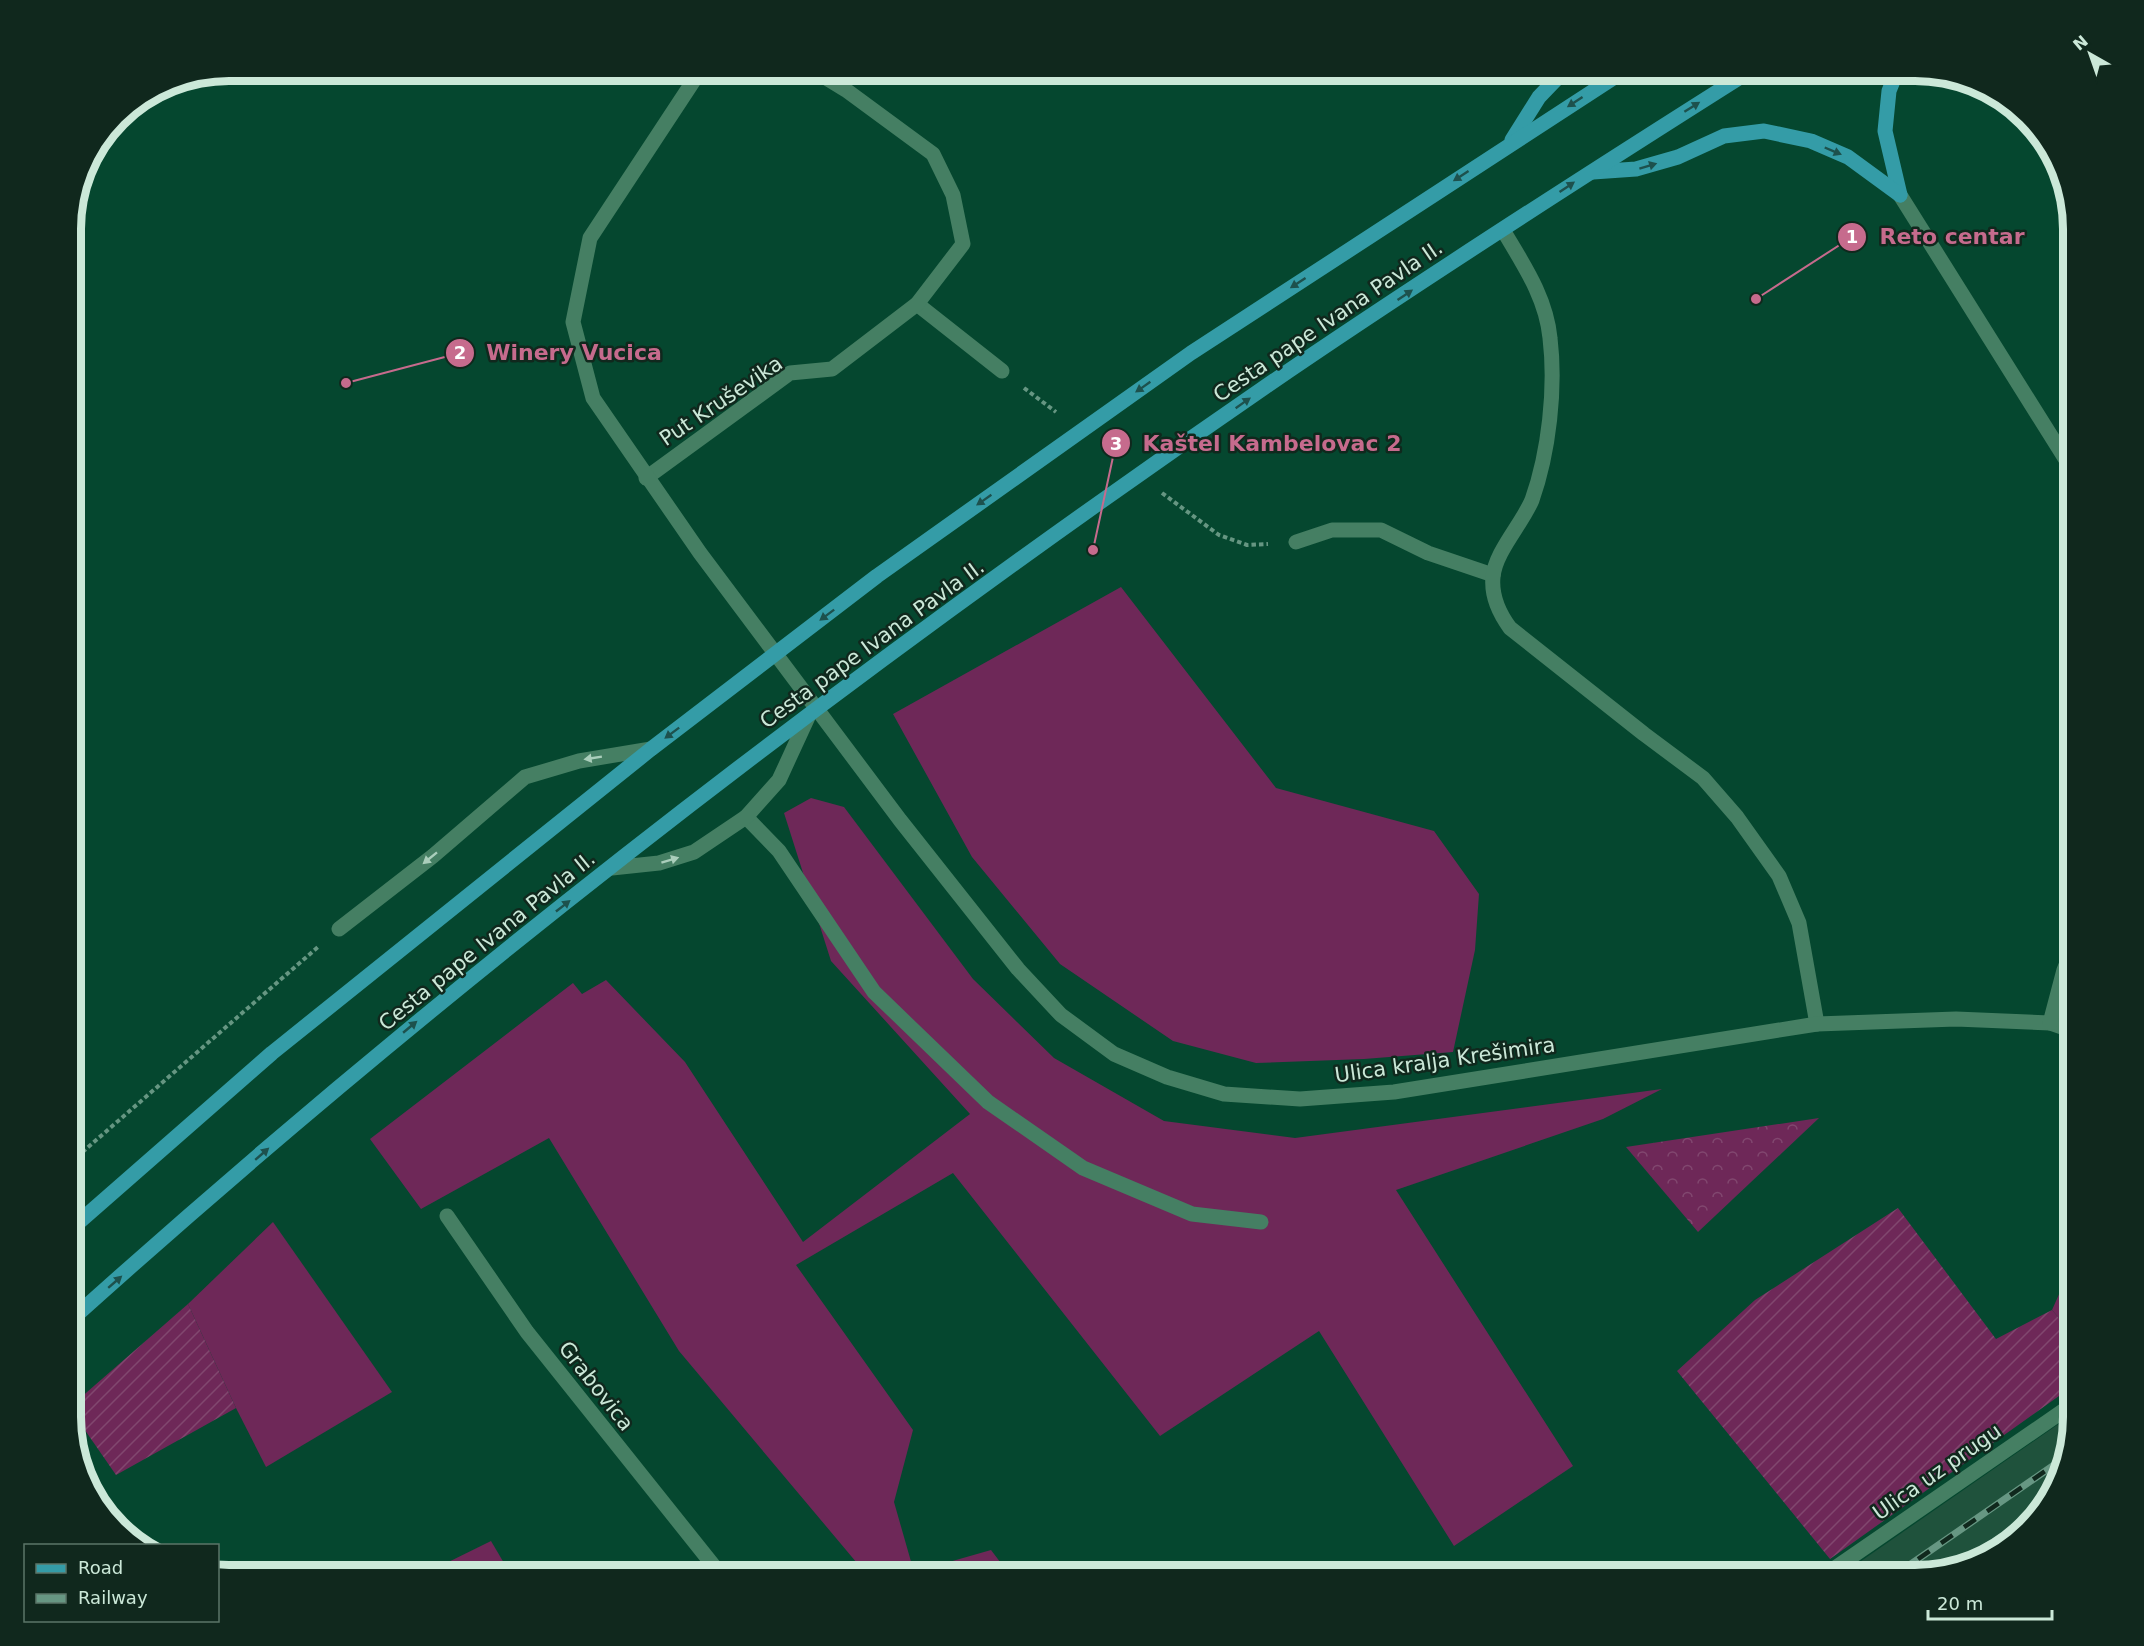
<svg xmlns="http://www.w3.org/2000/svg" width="2144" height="1646" viewBox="0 0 2144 1646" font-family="'DejaVu Sans',sans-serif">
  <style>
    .built { fill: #1f523c }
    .grass { fill: #6e2858 }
    .forest { fill: url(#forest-crowns) }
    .garden { fill: url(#garden-furrows) }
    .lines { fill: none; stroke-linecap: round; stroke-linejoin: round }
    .path { stroke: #669682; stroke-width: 4; stroke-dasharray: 4.5 3; stroke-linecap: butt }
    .service { stroke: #457f63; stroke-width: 15 }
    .minor { stroke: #457f63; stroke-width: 15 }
    .tertiary { stroke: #457f63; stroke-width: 15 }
    .primary { stroke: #349ca7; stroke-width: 15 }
    .rail-casing { stroke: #679783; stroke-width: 7 }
    .rail { stroke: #10281d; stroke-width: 4.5; stroke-dasharray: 14; stroke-linecap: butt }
    .oneway { fill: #1d514d }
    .oneway2 { fill: #aacebb }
    .labels { text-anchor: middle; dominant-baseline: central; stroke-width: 5; stroke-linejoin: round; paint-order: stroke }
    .street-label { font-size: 21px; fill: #cbe8d8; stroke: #10281d }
    .rim { fill: none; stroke: #cbe8d8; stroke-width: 8 }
    .leader { fill: none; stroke: #c66b8d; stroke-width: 2 }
    .callout-dot { fill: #c66b8d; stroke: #10281d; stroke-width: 2 }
    .mark-label { font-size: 18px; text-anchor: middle; font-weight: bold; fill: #fff }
    .callout-label { font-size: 22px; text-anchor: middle; font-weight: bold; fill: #c66b8d; stroke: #10281d; stroke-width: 5; stroke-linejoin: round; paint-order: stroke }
  </style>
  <defs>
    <pattern id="forest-crowns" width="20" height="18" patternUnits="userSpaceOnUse" patternTransform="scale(1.5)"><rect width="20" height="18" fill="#6e2858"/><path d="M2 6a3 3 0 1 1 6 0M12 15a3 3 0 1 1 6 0" fill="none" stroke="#81476f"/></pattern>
    <pattern id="garden-furrows" width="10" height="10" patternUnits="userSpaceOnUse" patternTransform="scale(1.5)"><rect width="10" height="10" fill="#6e2858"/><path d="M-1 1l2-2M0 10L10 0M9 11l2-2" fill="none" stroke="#81476f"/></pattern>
  </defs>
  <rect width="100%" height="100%" fill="#05472f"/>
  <path class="built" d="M 2073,1414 L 2065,1468 L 2045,1505 L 1956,1566 L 1915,1575 L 1841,1575 Z"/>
  <g class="grass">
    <path d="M 1121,587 L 1276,788 L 1434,831 L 1479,894 L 1475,950 L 1453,1052 L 1364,1059 L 1256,1063 L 1173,1041 L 1060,964 L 972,857 L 893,714 Z"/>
    <path d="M 811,798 L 844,807 L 973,979 L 1054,1058 L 1164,1121 L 1295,1138 L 1662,1089 L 1603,1119 L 1396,1190 L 1573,1466 L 1454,1546 L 1319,1331 L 1160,1436 L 953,1173 L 796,1265 L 913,1430 L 894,1502 L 914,1572 L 991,1550 L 1010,1575 L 867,1575 L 679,1351 L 549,1138 L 421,1209 L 370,1139 L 573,983 L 582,994 L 606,980 L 685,1062 L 803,1242 L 970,1114 L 831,961 L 784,813 Z"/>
    <path d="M 273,1222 L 392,1392 L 266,1467 L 236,1408 L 188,1304 Z"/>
    <path d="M 2073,1263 L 2073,1334 L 2052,1310 Z"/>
    <path d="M 491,1541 L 511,1575 L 422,1575 Z"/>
  </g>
  <path class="forest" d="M 1819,1118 L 1698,1232 L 1626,1147 Z"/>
  <g class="garden">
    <path d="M 1898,1208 L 1996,1339 L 2052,1310 L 2073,1334 L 2073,1386 L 1830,1559 L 1677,1371 L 1755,1300 Z"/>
    <path d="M 188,1304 L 236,1408 L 116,1475 L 71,1410 L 71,1406 Z"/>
  </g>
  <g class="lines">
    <g class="path">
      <path d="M 1024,388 L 1056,412"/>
      <path d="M 1162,493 L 1219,535 L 1247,545 L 1268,544"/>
      <path d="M 71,1162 L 318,947"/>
    </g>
    <g class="service">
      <path d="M 917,304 L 1002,371"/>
      <path d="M 646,478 L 790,373 L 832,369 L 917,304 L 963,244 L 953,195 L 933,154 L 846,90 L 815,71"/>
      <path d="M 1296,542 L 1332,530 L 1381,530 L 1428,553 L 1493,575"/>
      <path d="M 746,817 L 779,851 L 874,992 L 988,1102 L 1083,1168 L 1192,1214 L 1261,1222"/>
      <path d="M 612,868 L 659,863 L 694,852 L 746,817 L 779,780 L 808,717"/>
      <path d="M 339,929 L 433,856 L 525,777 L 579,761 L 651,749"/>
      <path d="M 447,1216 L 527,1332 L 721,1575"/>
    </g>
    <g class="minor">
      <path d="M 1503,230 C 1523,264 1546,297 1550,338 C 1556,388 1549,452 1532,500 C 1522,524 1495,552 1493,577 C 1491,597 1499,613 1510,628 L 1644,734 L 1703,778 L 1737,817 L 1779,876 L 1799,923 L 1817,1024"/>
      <path d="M 1825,1575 L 2073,1404"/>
    </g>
    <g class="tertiary">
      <path d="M 700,71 L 590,238 L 573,322 L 593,398 L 700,553 L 900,820 L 1018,969 L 1061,1015 L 1114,1054 L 1167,1077 L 1224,1094 L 1300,1099 L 1394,1092 L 1817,1024 L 1956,1019 L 2050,1023 L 2073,1031"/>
      <path d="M 1900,195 L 2073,471"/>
      <path d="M 2050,1023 L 2064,970 L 2073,948"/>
    </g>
    <g class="primary">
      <path d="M 1897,71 L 1889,91 L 1885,131 L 1900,195"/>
      <path d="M 1512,140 L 1539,97 L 1564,71"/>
      <path d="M 1593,172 L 1636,169 L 1678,157 L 1724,136 L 1764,131 L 1811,141 L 1848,157 L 1900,195"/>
      <path d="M 71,1229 L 272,1053 L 651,749 L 877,576 L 1191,353 L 1624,71"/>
      <path d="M 71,1320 C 446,982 849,673 1265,387 C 1424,278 1587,174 1750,71"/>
    </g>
    <defs>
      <path id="rail" d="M 1895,1575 L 2067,1456"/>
    </defs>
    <use href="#rail" class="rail-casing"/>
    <use href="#rail" class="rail"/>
  </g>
  <defs><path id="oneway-solid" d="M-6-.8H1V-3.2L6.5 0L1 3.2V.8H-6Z" transform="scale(1.5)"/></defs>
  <g class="oneway">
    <use href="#oneway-solid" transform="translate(1575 102) rotate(147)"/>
    <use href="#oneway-solid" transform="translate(1692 107) rotate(-32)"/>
    <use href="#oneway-solid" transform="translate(1833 151) rotate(23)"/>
    <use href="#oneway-solid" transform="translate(1648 166) rotate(-17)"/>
    <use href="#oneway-solid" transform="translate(1461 176) rotate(147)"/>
    <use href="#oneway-solid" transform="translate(1567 187) rotate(-34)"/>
    <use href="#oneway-solid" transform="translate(1298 283) rotate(147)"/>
    <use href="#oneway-solid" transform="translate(1405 295) rotate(-34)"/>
    <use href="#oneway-solid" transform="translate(1143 387) rotate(145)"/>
    <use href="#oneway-solid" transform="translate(1243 403) rotate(-35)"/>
    <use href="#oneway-solid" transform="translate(984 500) rotate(145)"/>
    <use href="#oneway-solid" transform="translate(827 615) rotate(143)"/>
    <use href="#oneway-solid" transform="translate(672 733) rotate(143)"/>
    <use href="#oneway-solid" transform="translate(563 906) rotate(-38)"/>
    <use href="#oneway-solid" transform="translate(410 1027) rotate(-40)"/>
    <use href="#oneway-solid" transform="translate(262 1154) rotate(-41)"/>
    <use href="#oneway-solid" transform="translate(115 1282) rotate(-41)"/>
  </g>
  <g class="oneway2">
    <use href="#oneway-solid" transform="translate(593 758) rotate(171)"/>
    <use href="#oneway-solid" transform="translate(430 858) rotate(141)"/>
    <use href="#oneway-solid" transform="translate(670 860) rotate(-17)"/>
  </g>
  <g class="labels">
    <g class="street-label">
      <text transform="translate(1328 321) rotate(-34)">Cesta pape Ivana Pavla II.</text>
      <text transform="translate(721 401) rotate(-34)">Put Kruševika</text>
      <text transform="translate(872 644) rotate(-36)">Cesta pape Ivana Pavla II.</text>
      <text transform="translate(487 941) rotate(-39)">Cesta pape Ivana Pavla II.</text>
      <text transform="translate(1445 1060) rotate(-8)">Ulica kralja Krešimira</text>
      <text transform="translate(596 1386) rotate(52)">Grabovica</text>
      <text transform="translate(1937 1472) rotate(-35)">Ulica uz prugu</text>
    </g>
  </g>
  <path d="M0 0H2144V1646H0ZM229 81H1915A148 148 0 0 1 2063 229V1417A148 148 0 0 1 1915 1565H229A148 148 0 0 1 81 1417V229A148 148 0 0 1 229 81Z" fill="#10281d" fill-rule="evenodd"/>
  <path class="rim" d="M229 81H1915A148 148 0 0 1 2063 229V1417A148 148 0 0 1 1915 1565H229A148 148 0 0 1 81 1417V229A148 148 0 0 1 229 81Z"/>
  <path class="leader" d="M1756 299L1852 237M346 383L460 353M1093 550L1116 443"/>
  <g class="callout-dot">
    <circle cx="1756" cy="299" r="6"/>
    <circle cx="346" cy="383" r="6"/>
    <circle cx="1093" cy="550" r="6"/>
    <circle cx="1852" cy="237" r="15"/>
    <circle cx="460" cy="353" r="15"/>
    <circle cx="1116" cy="443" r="15"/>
  </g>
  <g class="mark-label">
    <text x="1852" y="243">1</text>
    <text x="460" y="359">2</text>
    <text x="1116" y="450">3</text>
  </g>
  <g class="callout-label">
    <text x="1952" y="244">Reto centar</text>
    <text x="574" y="360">Winery Vucica</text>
    <text x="1272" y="451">Kaštel Kambelovac 2</text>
  </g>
  <rect x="24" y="1544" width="195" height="78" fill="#10281d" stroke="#5b7568" stroke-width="1.5"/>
  <rect x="36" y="1564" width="30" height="9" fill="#349ca7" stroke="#5b7568" stroke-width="1.5"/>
  <text x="78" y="1574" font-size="18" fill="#cbe8d8">Road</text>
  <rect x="36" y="1594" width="30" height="9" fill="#679783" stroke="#5b7568" stroke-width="1.5"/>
  <text x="78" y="1604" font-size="18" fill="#cbe8d8">Railway</text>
  <g transform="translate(2090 54) rotate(320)" stroke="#10281d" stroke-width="4.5" paint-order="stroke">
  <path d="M0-4.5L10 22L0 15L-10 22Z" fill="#cbe8d8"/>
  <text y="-9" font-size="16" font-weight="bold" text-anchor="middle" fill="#cbe8d8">N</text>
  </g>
  <path d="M1928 1610v9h124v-9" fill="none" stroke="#cbe8d8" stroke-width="3"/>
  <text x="1937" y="1610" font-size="18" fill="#cbe8d8" stroke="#10281d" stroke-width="4.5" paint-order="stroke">20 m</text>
</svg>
